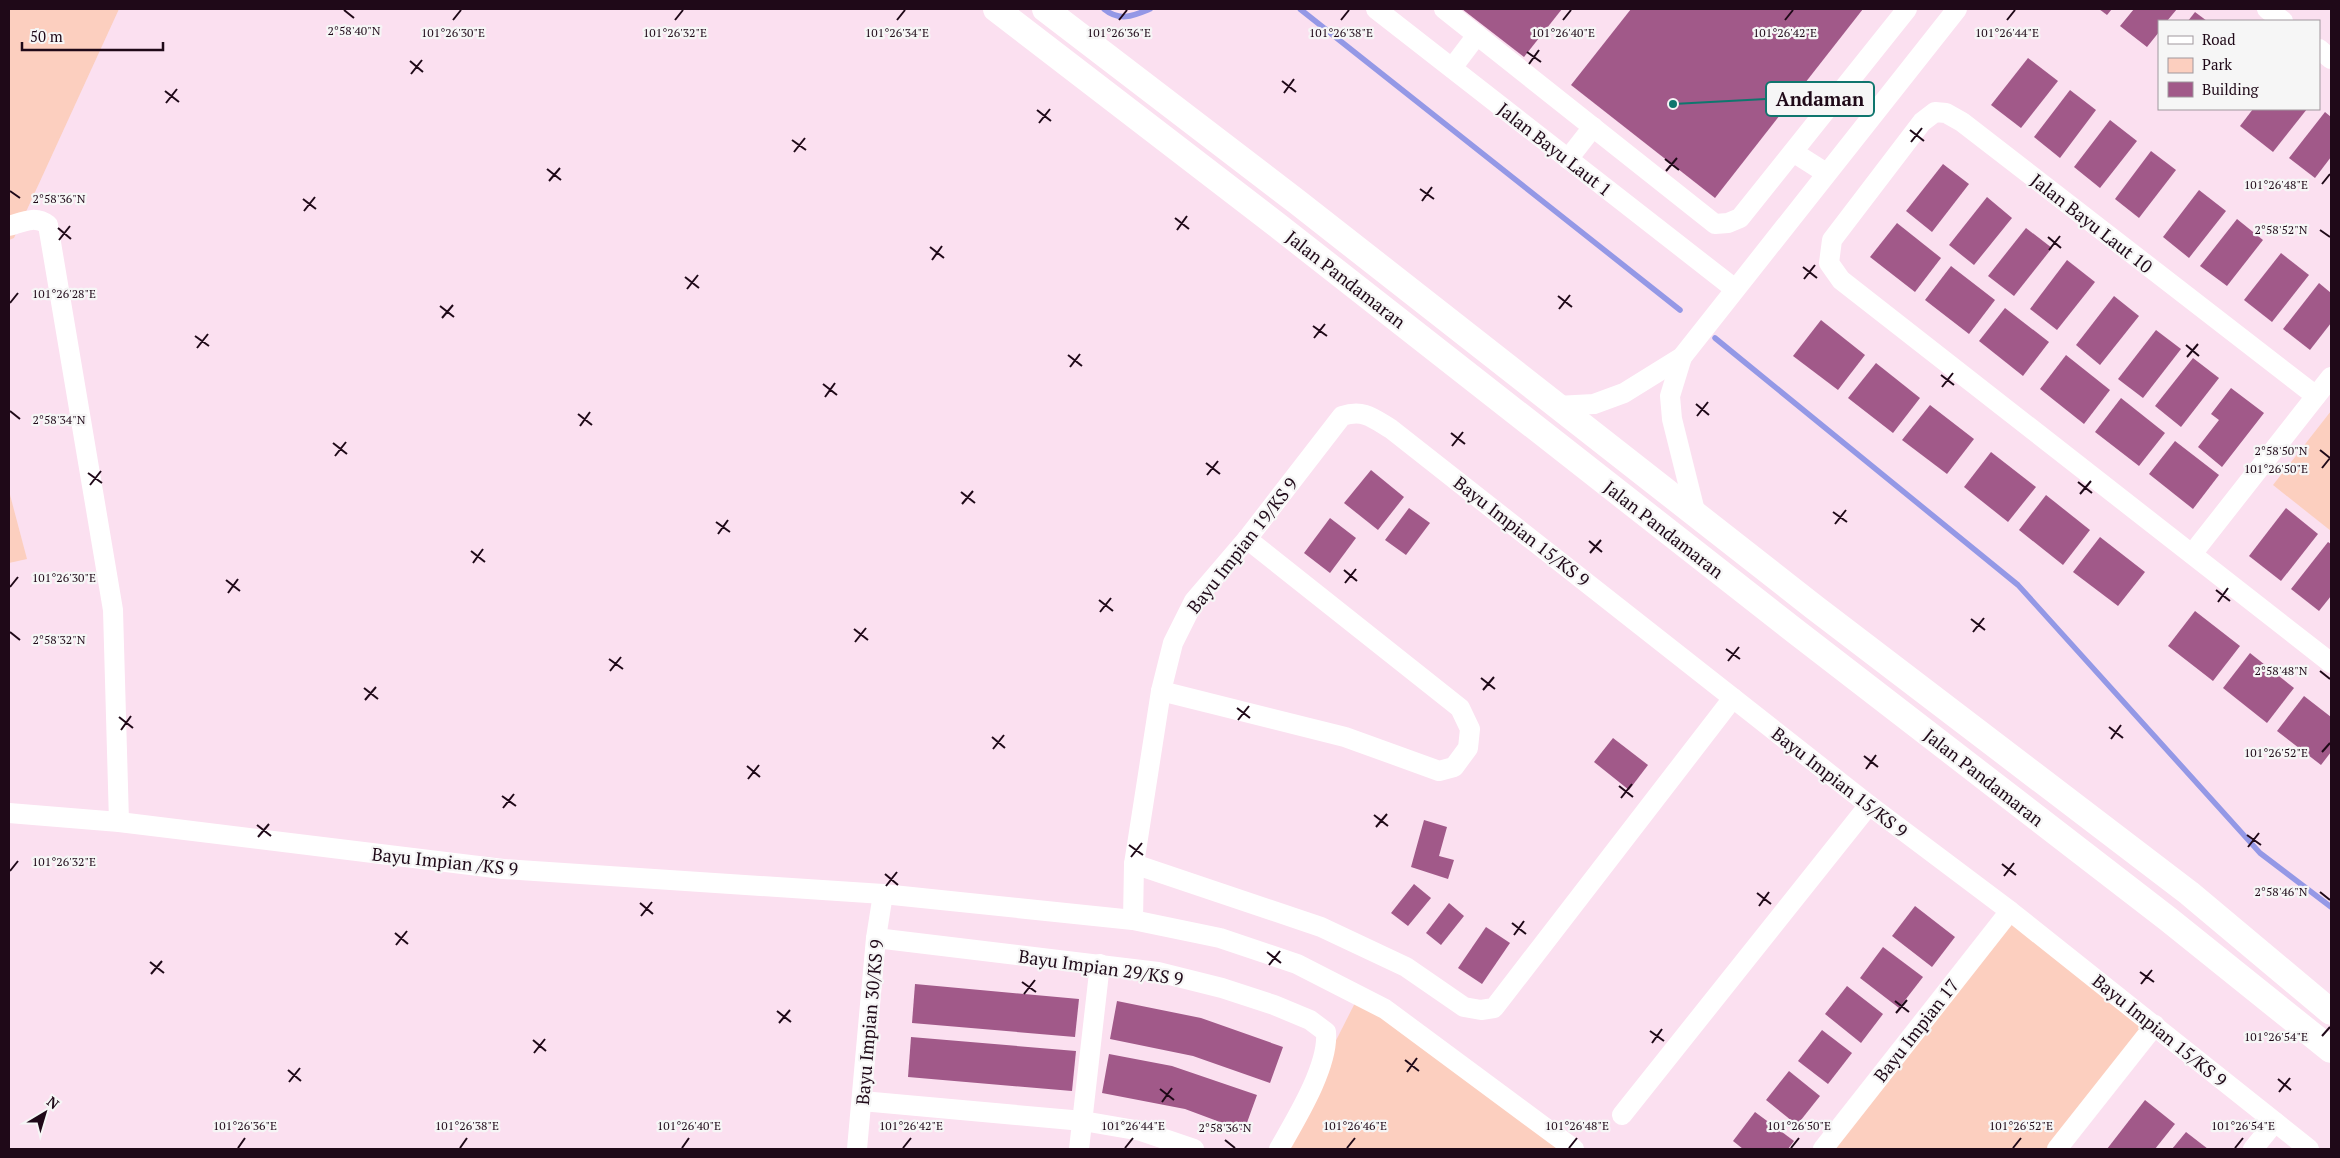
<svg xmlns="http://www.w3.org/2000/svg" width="2340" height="1158" viewBox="0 0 2340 1158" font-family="'PT Serif',serif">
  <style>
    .green { fill: #fccfbf }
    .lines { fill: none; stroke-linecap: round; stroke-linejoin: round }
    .stream { stroke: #9498e6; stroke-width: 5.5 }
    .building { fill: #a15989 }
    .minor { stroke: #fff; stroke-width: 20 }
    .major { stroke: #fff; stroke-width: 26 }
    .ticks { fill: none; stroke: #1f0918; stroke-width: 2 }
    .labels { text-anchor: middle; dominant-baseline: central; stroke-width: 4.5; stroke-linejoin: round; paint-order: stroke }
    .street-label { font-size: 18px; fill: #1f0918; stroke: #f6f6f6 }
    .ticks-label { font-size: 12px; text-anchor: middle; fill: #1f0918; stroke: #f6f6f6; stroke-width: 4.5; stroke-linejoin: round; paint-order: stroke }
    .leader { fill: none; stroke: #0f766e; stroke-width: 2 }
    .callout-dot { fill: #0f766e; stroke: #f6f6f6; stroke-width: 2 }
    .callout { fill: #f6f6f6; stroke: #0f766e; stroke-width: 2 }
    .callout-label { font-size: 19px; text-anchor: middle; font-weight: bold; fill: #1f0918 }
  </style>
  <rect width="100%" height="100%" fill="#fbe0f0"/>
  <g class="green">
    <path d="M 9,9 L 119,9 L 14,238 L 9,240 Z"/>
    <path d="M 2331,411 L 2331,531 L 2273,485 Z"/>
    <path d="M 9,491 L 27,559 L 9,563 Z"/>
    <path d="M 2010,911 L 2155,1025 L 2060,1149 L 1823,1149 Z"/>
    <path d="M 1359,995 L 1570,1149 L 1281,1149 Z"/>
  </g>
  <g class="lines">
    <g class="stream">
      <path d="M 1104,9 C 1120,22 1133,16 1150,9"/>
      <path d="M 1300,9 L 1680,310"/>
      <path d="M 1715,338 L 2018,585 L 2260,853 L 2331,907"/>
    </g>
  </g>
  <g class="building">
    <path d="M 1462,9 L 1562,9 L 1524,57 Z"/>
    <path d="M 1631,9 L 1863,9 L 1715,198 L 1571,85 Z"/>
    <path d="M 2099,9 L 2112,9 L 2107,15 Z"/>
    <path d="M 2134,9 L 2177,9 L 2167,21 L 2159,21 L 2159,32 L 2147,47 L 2120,26 Z"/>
    <path d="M 2195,12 L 2207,21 L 2188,21 Z"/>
    <path d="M 2028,58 L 2058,81 L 2021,128 L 1991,105 Z"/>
    <path d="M 2070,90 L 2096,110 L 2060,158 L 2034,137 Z"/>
    <path d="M 2253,109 L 2307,109 L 2273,152 L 2240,126 Z"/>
    <path d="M 2325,112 L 2331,117 L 2331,157 L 2315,178 L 2289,158 Z"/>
    <path d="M 2110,120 L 2137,141 L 2100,188 L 2074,167 Z"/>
    <path d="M 2151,151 L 2176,170 L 2139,218 L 2115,199 Z"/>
    <path d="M 1943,164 L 1969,184 L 1932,232 L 1906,211 Z"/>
    <path d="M 2199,190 L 2226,211 L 2189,258 L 2163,237 Z"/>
    <path d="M 1987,197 L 2012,218 L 1974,265 L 1949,245 Z"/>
    <path d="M 2237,219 L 2263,240 L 2227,286 L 2200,266 Z"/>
    <path d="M 1897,223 L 1941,258 L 1915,292 L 1870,257 Z"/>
    <path d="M 2026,228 L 2052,248 L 2014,296 L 1988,276 Z"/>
    <path d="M 2281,253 L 2309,275 L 2272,322 L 2244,300 Z"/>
    <path d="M 2067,260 L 2095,282 L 2057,330 L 2030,309 Z"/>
    <path d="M 1951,266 L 1995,300 L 1969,334 L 1925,300 Z"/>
    <path d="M 2319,283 L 2331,293 L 2331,323 L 2310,350 L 2283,329 Z"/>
    <path d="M 2114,296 L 2139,316 L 2100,365 L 2076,345 Z"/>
    <path d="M 2005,308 L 2049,342 L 2023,376 L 1979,341 Z"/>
    <path d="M 1821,320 L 1865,355 L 1838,390 L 1793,356 Z"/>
    <path d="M 2156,330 L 2181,349 L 2143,398 L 2118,379 Z"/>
    <path d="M 2066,355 L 2110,390 L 2084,424 L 2040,389 Z"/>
    <path d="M 2193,358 L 2219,378 L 2181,427 L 2155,406 Z"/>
    <path d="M 1876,363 L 1920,398 L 1893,433 L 1848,398 Z"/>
    <path d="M 2231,388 L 2264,413 L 2222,467 L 2198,447 L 2219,420 L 2211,414 Z"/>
    <path d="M 2121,398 L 2165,433 L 2139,466 L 2095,432 Z"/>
    <path d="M 1930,405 L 1974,439 L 1947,474 L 1902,440 Z"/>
    <path d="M 2175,441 L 2219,475 L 2193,509 L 2149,474 Z"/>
    <path d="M 1991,452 L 2036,487 L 2008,522 L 1964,487 Z"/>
    <path d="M 1371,470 L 1404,497 L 1378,530 L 1344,503 Z"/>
    <path d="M 2046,495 L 2090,530 L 2063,565 L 2019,530 Z"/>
    <path d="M 1409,508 L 1430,523 L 1406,555 L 1385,540 Z"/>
    <path d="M 2286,508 L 2318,534 L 2281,581 L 2249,556 Z"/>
    <path d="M 1330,518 L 1356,538 L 1330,573 L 1304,553 Z"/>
    <path d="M 2100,537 L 2145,572 L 2118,606 L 2073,572 Z"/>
    <path d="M 2328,542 L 2331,544 L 2331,596 L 2319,611 L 2291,589 Z"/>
    <path d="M 2195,611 L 2240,646 L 2213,681 L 2168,646 Z"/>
    <path d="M 2250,653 L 2294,688 L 2267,723 L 2223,688 Z"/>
    <path d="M 2304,696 L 2331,717 L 2331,752 L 2321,765 L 2277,731 Z"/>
    <path d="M 1613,738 L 1648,765 L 1629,790 L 1594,762 Z"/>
    <path d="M 1424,820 L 1447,827 L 1439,856 L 1454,860 L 1448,879 L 1411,867 Z"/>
    <path d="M 1414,884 L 1431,898 L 1408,926 L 1391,913 Z"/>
    <path d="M 1449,903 L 1464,916 L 1441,945 L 1426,933 Z"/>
    <path d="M 1915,906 L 1955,937 L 1932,967 L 1892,936 Z"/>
    <path d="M 1486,927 L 1510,943 L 1482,984 L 1458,968 Z"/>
    <path d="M 1883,947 L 1923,977 L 1899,1008 L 1860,978 Z"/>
    <path d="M 915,984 L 1079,999 L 1075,1037 L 912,1023 Z"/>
    <path d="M 1847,986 L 1883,1014 L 1861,1043 L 1825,1014 Z"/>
    <path d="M 1117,1001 L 1201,1018 L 1283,1047 L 1270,1083 L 1193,1056 L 1110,1039 Z"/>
    <path d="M 1822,1030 L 1852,1053 L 1828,1084 L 1798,1061 Z"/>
    <path d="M 911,1037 L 1076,1051 L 1072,1091 L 908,1077 Z"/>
    <path d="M 1109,1054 L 1172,1066 L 1257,1095 L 1244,1131 L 1185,1109 L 1102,1093 Z"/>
    <path d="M 1789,1071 L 1820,1096 L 1797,1125 L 1766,1100 Z"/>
    <path d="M 2145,1100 L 2175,1124 L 2155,1149 L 2107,1149 Z"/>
    <path d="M 1755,1112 L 1794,1141 L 1788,1149 L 1743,1149 L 1733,1141 Z"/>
    <path d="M 2186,1132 L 2208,1149 L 2172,1149 Z"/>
  </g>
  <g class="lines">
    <g class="minor">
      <path d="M 1376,9 L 1735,289"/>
      <path d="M 1444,9 L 1715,224 L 1728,223 L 1740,218 L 1907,9"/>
      <path d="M 2267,9 L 2283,21"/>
      <path d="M 2319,49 L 2331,59"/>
      <path d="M 1452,68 L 1477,35"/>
      <path d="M 1793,152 L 1826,173"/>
      <path d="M 1568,159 L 1593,127"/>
      <path d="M 9,226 C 23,222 35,215 48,225 L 113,610 L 119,822"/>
      <path d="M 1682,357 L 1670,396 L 1672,419 L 1696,515"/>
      <path d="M 2316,396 L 1962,122 L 1946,113 L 1935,112 L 1922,122 L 1832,240 L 1829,263 L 1841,280 L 2331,663"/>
      <path d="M 1557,406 L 1594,404 L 1624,393 L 1682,357 L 1957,9"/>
      <path d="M 2192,554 L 2331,377"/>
      <path d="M 1161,691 L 1345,737 L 1439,771 L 1454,767 L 1468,748 L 1470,729 L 1460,708 L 1247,539"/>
      <path d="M 9,813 L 119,822 L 503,869 L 883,894 L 1133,920 L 1220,938 L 1297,964 L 1385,1009 L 1574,1149"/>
      <path d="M 1134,864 L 1321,927 L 1406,967 L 1464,1007 L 1481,1010 L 1494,1008 L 1733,698"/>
      <path d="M 1133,920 L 1134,864 L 1161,691 L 1173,643 L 1194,601 L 1247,539 L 1342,416 C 1364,409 1373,418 1391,429 L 1869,805 L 2010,911 L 2309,1149"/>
      <path d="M 876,938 L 1158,972 L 1222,988 L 1274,1005 L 1310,1020 L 1326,1032 C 1329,1066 1296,1119 1279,1149"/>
      <path d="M 862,1101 L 1083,1121 L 1141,1131 L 1194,1149"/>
      <path d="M 1622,1115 L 1869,805"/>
      <path d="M 857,1149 L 876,938 L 883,894"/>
      <path d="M 1079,1149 L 1100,964"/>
      <path d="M 1823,1149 L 2010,911"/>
      <path d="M 2057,1149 L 2155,1025"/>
      <path d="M 2253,1149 L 2275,1122"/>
    </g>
    <g class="major">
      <path d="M 996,9 L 1277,225 L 1795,631 L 2168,919 L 2331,1050"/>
      <path d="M 1045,9 L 1296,201 L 1814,607 L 2189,893 L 2331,1012"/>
    </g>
  </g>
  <path class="ticks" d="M 344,10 L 354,18M 453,20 L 461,10M 675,20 L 683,10M 897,20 L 905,10M 1119,20 L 1127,10M 1341,20 L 1349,10M 1563,20 L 1571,10M 1785,20 L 1793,10M 2007,20 L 2015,10M 1527,52 L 1541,62M 410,61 L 423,72M 1529,64 L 1539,50M 411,74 L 422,60M 1282,81 L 1296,92M 165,91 L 179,102M 1284,93 L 1294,79M 166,103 L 177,89M 1037,110 L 1051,121M 1039,123 L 1050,109M 1910,130 L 1924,141M 792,140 L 806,150M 1911,142 L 1922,128M 794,152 L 805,138M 1665,159 L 1679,170M 547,169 L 561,180M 1666,171 L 1677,158M 549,181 L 560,168M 2322,184 L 2330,174M 1420,189 L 1434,199M 10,191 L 20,198M 303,199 L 316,209M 1422,201 L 1432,187M 304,211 L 315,197M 1175,218 L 1189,229M 58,228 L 71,239M 1177,230 L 1187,216M 2320,230 L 2330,237M 2048,237 L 2061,248M 59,240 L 70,226M 930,247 L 944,258M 2049,250 L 2060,236M 932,260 L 942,246M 1803,267 L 1817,278M 685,277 L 699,288M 1804,279 L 1815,265M 687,289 L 698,275M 1558,296 L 1572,307M 10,303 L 18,293M 440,306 L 454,317M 1559,309 L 1570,295M 442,318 L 453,305M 1313,326 L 1327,336M 195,336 L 209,346M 1314,338 L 1325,324M 2186,345 L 2199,356M 197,348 L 208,334M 1068,355 L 1082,366M 2187,357 L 2198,344M 1070,367 L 1080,354M 1941,375 L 1954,385M 823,384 L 837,395M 1942,387 L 1953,373M 825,397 L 835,383M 1696,404 L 1709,415M 10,411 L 20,419M 578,414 L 592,425M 1697,416 L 1708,402M 580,426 L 590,412M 1451,433 L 1465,444M 333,443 L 347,454M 1452,446 L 1463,432M 2320,450 L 2330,458M 335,456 L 346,442M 1206,463 L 1220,474M 2322,468 L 2330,458M 88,473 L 102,483M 1207,475 L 1218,461M 2078,482 L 2092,493M 90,485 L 101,471M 961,492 L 975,503M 2080,494 L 2091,481M 962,504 L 973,491M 1833,512 L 1847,522M 716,522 L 730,532M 1835,524 L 1846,510M 718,534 L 728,520M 1589,541 L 1602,552M 471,551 L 485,562M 1590,553 L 1601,540M 473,563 L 483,549M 1344,570 L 1357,581M 226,580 L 240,591M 1345,583 L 1356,569M 10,587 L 18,577M 2216,590 L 2230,601M 228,593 L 238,579M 1099,600 L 1113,611M 2218,602 L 2228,588M 1100,612 L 1111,598M 1971,619 L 1985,630M 854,629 L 868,640M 10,632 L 20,640M 1973,632 L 1984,618M 855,642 L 866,628M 1726,649 L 1740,659M 609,659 L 623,669M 1728,661 L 1739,647M 610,671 L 621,657M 2320,671 L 2330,679M 1481,678 L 1495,689M 364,688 L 378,699M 1483,690 L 1494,677M 365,700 L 376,687M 1237,708 L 1250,718M 119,717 L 133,728M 1238,720 L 1249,706M 2109,727 L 2123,738M 121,730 L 131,716M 992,737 L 1005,748M 2111,739 L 2121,725M 993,749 L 1004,735M 2322,752 L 2330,743M 1864,756 L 1878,767M 747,766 L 760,777M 1866,769 L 1876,755M 748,779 L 759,765M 1619,786 L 1633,797M 502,796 L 516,806M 1621,798 L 1632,784M 503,808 L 514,794M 1374,815 L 1388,826M 257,825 L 271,836M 1376,827 L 1387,814M 2247,835 L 2261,845M 258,837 L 269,824M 1129,845 L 1143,855M 2248,847 L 2259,833M 1131,857 L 1142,843M 2002,864 L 2016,875M 10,871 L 18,861M 885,874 L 898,885M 2004,876 L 2014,863M 886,886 L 897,872M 2320,892 L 2330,900M 1757,893 L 1771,904M 640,903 L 653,914M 1759,906 L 1769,892M 641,916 L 652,902M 1512,923 L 1526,934M 395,933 L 408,944M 1514,935 L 1524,921M 396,945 L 407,931M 1267,952 L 1281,963M 150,962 L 164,973M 1269,965 L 1280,951M 2140,972 L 2154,982M 151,974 L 162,961M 1022,982 L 1036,992M 2141,984 L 2152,970M 1024,994 L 1035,980M 1895,1001 L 1909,1012M 777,1011 L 791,1022M 1896,1013 L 1907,1000M 779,1023 L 790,1010M 1650,1031 L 1664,1041M 2322,1036 L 2330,1027M 533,1040 L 546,1051M 1652,1043 L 1662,1029M 534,1053 L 545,1039M 1405,1060 L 1419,1071M 288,1070 L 301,1081M 1407,1072 L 1417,1058M 2278,1079 L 2291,1090M 289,1082 L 300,1068M 1160,1089 L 1174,1100M 2279,1092 L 2290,1078M 1162,1102 L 1172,1088M 1225,1140 L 1235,1148M 238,1148 L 245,1138M 460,1148 L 467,1138M 682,1148 L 689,1138M 903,1148 L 911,1138M 1125,1148 L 1133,1138M 1347,1148 L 1355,1138M 1569,1148 L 1577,1138M 1791,1148 L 1799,1138M 2013,1148 L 2021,1138M 2235,1148 L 2243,1138"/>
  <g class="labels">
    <g class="street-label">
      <text transform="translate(1555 149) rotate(38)">Jalan Bayu Laut 1</text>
      <text transform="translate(2092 223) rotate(38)">Jalan Bayu Laut 10</text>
      <text transform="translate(1346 279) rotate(38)">Jalan Pandamaran</text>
      <text transform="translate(1664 529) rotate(38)">Jalan Pandamaran</text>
      <text transform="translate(1522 531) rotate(38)">Bayu Impian 15/KS 9</text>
      <text transform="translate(1242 545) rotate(-52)">Bayu Impian 19/KS 9</text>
      <text transform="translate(1984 777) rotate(38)">Jalan Pandamaran</text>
      <text transform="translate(1840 782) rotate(38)">Bayu Impian 15/KS 9</text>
      <text transform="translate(445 861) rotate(6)">Bayu Impian /KS 9</text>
      <text transform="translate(1101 967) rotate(8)">Bayu Impian 29/KS 9</text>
      <text transform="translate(869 1022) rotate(-85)">Bayu Impian 30/KS 9</text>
      <text transform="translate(1916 1030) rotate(-52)">Bayu Impian 17</text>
      <text transform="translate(2160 1030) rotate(39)">Bayu Impian 15/KS 9</text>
    </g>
  </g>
  <g class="ticks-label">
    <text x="354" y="35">2°58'40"N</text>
    <text x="453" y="37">101°26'30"E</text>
    <text x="675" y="37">101°26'32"E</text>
    <text x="897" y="37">101°26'34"E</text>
    <text x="1119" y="37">101°26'36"E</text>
    <text x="1563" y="37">101°26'40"E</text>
    <text x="1785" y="37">101°26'42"E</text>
    <text x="2007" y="37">101°26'44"E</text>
    <text x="1341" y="37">101°26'38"E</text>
    <text x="2276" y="189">101°26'48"E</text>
    <text x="59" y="203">2°58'36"N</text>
    <text x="2281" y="234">2°58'52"N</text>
    <text x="64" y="298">101°26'28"E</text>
    <text x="59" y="424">2°58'34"N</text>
    <text x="2281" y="455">2°58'50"N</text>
    <text x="2276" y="473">101°26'50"E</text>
    <text x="64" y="582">101°26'30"E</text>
    <text x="59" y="644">2°58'32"N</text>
    <text x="2281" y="675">2°58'48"N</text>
    <text x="2276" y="757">101°26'52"E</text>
    <text x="64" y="866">101°26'32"E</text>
    <text x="2281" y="896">2°58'46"N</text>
    <text x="2276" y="1041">101°26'54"E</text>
    <text x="245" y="1130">101°26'36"E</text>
    <text x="467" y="1130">101°26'38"E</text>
    <text x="689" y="1130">101°26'40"E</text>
    <text x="911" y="1130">101°26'42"E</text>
    <text x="1133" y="1130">101°26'44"E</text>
    <text x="1355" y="1130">101°26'46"E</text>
    <text x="1577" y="1130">101°26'48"E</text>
    <text x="1799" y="1130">101°26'50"E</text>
    <text x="2021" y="1130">101°26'52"E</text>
    <text x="2243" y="1130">101°26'54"E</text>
    <text x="1225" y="1132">2°58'36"N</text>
  </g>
  <path class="leader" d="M1673 104L1766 99"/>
  <circle class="callout-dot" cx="1673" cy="104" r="5"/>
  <rect class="callout" x="1766" y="82" width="108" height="34" rx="5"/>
  <g class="callout-label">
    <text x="1820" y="106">Andaman</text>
  </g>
  <rect width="2340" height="1158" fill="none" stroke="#1f0918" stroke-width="20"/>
  <rect x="2158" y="20" width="162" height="90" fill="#f6f6f6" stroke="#a0979d"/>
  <rect x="2168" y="36" width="25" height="8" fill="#ffffff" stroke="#a0979d"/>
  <text x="2202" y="45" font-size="15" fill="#1f0918">Road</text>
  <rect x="2168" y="58" width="25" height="15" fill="#fccfbf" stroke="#a0979d"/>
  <text x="2202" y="70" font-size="15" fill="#1f0918">Park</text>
  <rect x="2168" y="82" width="25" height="15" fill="#a15989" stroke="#a0979d"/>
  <text x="2202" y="95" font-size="15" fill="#1f0918">Building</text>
  <g transform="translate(45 1113) rotate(38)" stroke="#f6f6f6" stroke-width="4" paint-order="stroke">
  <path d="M0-4L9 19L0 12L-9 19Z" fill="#1f0918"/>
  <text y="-8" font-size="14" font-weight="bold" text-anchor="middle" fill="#1f0918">N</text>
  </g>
  <path d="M22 42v8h141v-8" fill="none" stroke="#1f0918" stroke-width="2.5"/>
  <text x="30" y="42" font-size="15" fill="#1f0918" stroke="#f6f6f6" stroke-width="4" paint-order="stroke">50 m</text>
</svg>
